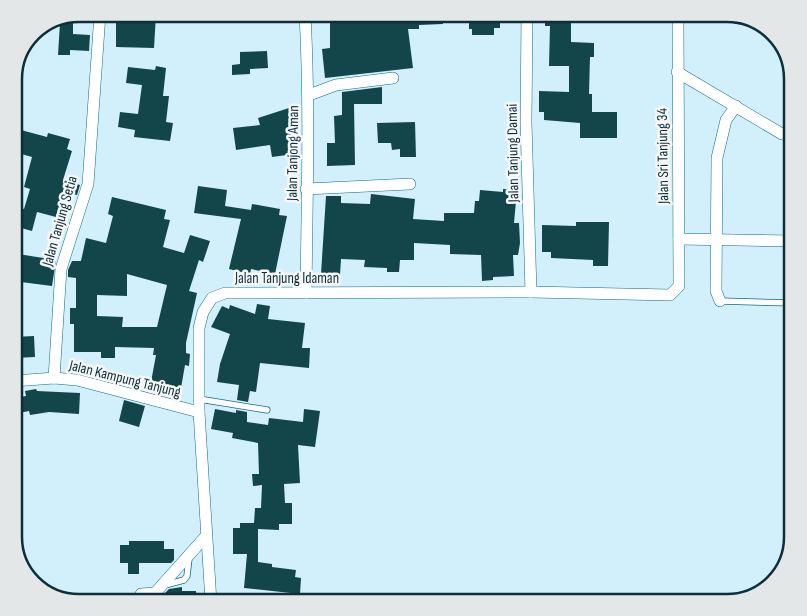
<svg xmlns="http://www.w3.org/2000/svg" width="807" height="616" viewBox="0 0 807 616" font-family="'Sofia Sans Condensed',sans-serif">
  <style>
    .building { fill: #12464a; fill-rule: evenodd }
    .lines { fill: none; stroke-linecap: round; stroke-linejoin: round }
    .service-casing { stroke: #0e6d88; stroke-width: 7 }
    .minor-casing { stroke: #0e6d88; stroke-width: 12 }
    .service { stroke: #fff; stroke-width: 5.5 }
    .minor { stroke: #fff; stroke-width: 11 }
    .labels { text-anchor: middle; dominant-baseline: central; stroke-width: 5; stroke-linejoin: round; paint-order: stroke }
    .street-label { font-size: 15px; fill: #0c2f3b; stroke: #f7f7f7 }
    .rim { fill: none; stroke: #0c2f3b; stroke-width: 2.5 }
  </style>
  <rect width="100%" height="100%" fill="#d2f0fc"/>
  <g class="building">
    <path d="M 116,14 L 156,14 L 154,48 L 116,47 Z"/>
    <path d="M 330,14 L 442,14 L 443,24 L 419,25 L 419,29 L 408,29 L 413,68 L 325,78 L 322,49 L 330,48 Z"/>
    <path d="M 472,14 L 500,15 L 500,28 L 494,28 L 494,35 L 472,35 L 472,29 L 469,29 L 469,16 Z"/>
    <path d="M 545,14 L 571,14 L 571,42 L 594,43 L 594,57 L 590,57 L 589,94 L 592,94 L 592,112 L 617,112 L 617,138 L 580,138 L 580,123 L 544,120 L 544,112 L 539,112 L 539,91 L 569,92 L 569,66 L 549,66 L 550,26 L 545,26 Z"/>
    <path d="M 60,23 L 73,23 L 73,34 L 90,35 L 89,51 L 70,50 L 70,55 L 58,55 Z"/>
    <path d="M 267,51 L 268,68 L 250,69 L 250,74 L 232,75 L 232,65 L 240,64 L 240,52 Z"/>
    <path d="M 156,66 L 166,68 L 163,96 L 169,96 L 166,122 L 173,123 L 170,141 L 134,137 L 135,130 L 118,127 L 120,112 L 138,114 L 142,85 L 126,83 L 128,67 L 155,70 Z"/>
    <path d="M 382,87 L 382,104 L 354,104 L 355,165 L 327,166 L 327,143 L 335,143 L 334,116 L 342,115 L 342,92 Z"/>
    <path d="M 289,108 L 296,131 L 291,132 L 294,154 L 272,157 L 270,145 L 236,150 L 233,128 L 260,125 L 258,118 Z"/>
    <path d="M 415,122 L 416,157 L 400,157 L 400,149 L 392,150 L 391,143 L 378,143 L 377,123 Z"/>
    <path d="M 21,130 L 47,137 L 48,133 L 70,139 L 67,149 L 72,151 L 63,180 L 80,185 L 77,195 L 63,192 L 56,217 L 37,212 L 32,231 L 14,226 L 14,206 L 24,209 L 30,189 L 24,187 L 32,157 L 14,152 Z"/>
    <path d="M 198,186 L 227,190 L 225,206 L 251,210 L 252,204 L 280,209 L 279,215 L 287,216 L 275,274 L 251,269 L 250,274 L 229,269 L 241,219 L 194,213 Z"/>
    <path d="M 503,189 L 517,190 L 514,223 L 519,223 L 520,243 L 518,255 L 513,255 L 514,276 L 493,277 L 493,280 L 482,281 L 481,255 L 450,254 L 450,245 L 414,243 L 414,260 L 400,260 L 399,272 L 387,272 L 387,268 L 364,267 L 365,260 L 341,259 L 340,275 L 321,274 L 326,196 L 341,196 L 341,203 L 370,204 L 371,194 L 415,199 L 413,219 L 444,221 L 444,213 L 474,213 L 475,201 L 479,201 L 480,190 L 503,192 Z"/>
    <path d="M 112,197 L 166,210 L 164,219 L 170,220 L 163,247 L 184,253 L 190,235 L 210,241 L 203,262 L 199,260 L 189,291 L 197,293 L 186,343 L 186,353 L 190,354 L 189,366 L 185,365 L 181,388 L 151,382 L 156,355 L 153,355 L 154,348 L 115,347 L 115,358 L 101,358 L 101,352 L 74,352 L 74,324 L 70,324 L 70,308 L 76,308 L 76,278 L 68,277 L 68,270 L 72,261 L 81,261 L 86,238 L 106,243 L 113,216 L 108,214 ZM 127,274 L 167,285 L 157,327 L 122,327 L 123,317 L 97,316 L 97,295 L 127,296 Z"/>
    <path d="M 576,222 L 609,222 L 608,266 L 593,266 L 593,260 L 551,258 L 551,252 L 542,252 L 542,225 L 576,226 Z"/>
    <path d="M 18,254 L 56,260 L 52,286 L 21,282 L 23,267 L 16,266 Z"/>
    <path d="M 257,304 L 270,306 L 268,319 L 305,323 L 302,348 L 310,348 L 309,368 L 260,363 L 256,392 L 250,391 L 248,402 L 237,400 L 239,385 L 217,382 L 220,364 L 230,334 L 211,327 L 222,306 L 229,309 L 230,305 L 255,314 Z"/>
    <path d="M 34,336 L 35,357 L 14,358 L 14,337 Z"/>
    <path d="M 36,389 L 37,391 L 80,393 L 79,414 L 49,412 L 30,415 L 29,411 L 14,414 L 14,398 L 26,396 L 25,391 Z"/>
    <path d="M 124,400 L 145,406 L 139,427 L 119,421 Z"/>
    <path d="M 215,409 L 236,413 L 236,410 L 247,412 L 247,422 L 268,425 L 269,418 L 303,422 L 304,409 L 320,411 L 315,447 L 298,445 L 300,483 L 284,484 L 285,503 L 292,503 L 292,524 L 279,524 L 279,530 L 258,529 L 258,562 L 272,564 L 272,567 L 296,570 L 295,577 L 301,578 L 300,594 L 244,588 L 247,554 L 233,554 L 233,528 L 240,528 L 240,523 L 254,523 L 255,508 L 261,508 L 262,485 L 253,486 L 252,474 L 259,474 L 258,443 L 232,438 L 233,433 L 211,429 Z"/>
    <path d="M 129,541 L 164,541 L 164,549 L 174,549 L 174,560 L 171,563 L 139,563 L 139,574 L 128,574 L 128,563 L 120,563 L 120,545 L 129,545 Z"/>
    <path d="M 182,587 L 182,591 L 196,591 L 197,602 L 162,602 L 161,597 L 169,589 Z"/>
  </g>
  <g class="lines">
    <defs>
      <g id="service">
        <path d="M 720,301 L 793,303"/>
        <path d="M 199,399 L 267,410"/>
        <path d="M 165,585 L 184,580 L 187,576 L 189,558"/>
      </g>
      <g id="minor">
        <path d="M 305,14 C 310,107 307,200 306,293"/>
        <path d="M 527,14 L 526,122 L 531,292"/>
        <path d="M 677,72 L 782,134 L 793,135"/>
        <path d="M 309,95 L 336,85 L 393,78"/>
        <path d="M 306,189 L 410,184"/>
        <path d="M 679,239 L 793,241"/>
        <path d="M 720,301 L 716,291 L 717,158 L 726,120 L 736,106"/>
        <path d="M 54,378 L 61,269 L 88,184 L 100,14"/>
        <path d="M 14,381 L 54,378 L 77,380 L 199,412"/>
        <path d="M 141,594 L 155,593 L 206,536"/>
        <path d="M 211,602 L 199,412 L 199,328 L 203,312 L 212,298 L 225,293 L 531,292 L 670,295 L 679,286 L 678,14"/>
      </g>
    </defs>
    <use href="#service" class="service-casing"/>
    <use href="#minor" class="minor-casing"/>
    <use href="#service" class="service"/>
    <use href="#minor" class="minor"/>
  </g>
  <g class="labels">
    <g class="street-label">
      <text transform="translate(293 153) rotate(-89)">Jalan Tanjong Aman</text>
      <text transform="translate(513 153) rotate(-91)">Jalan Tanjung Damai</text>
      <text transform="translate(663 156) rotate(-91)">Jalan Sri Tanjung 34</text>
      <text transform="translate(60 221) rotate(-74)">Jalan Tanjung Setia</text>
      <text x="287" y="278">Jalan Tanjung Idaman</text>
      <text transform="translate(125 379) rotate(14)">Jalan Kampung Tanjung</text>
    </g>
  </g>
  <path d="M0 0H807V616H0ZM79 22H727A57 57 0 0 1 784 79V537A57 57 0 0 1 727 594H79A57 57 0 0 1 22 537V79A57 57 0 0 1 79 22Z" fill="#e4e7e8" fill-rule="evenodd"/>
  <path class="rim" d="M79 22H727A57 57 0 0 1 784 79V537A57 57 0 0 1 727 594H79A57 57 0 0 1 22 537V79A57 57 0 0 1 79 22Z"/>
</svg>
